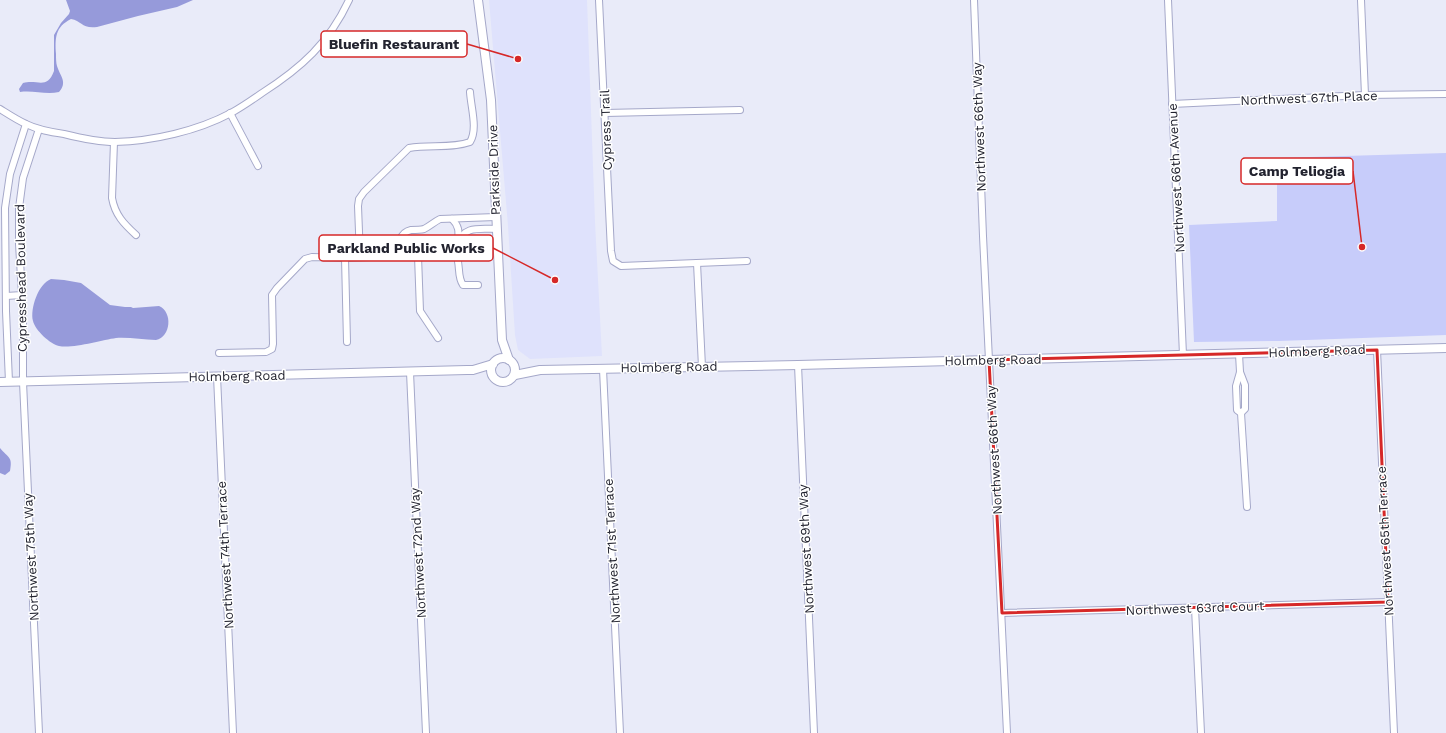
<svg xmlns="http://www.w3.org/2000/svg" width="1446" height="733" viewBox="0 0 1446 733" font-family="'Work Sans',sans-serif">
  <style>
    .built { fill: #dfe2fc }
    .green { fill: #c7ccfa }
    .water { fill: #969ada }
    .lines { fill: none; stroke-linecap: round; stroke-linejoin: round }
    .street-casing { stroke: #a5a8c9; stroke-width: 8 }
    .secondary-casing { stroke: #a5a8c9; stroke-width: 10 }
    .street { stroke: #fff; stroke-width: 6 }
    .secondary { stroke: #fff; stroke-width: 8 }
    .marked { fill: none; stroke: #d62828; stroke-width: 3; stroke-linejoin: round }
    .labels { text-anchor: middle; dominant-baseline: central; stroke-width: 3; stroke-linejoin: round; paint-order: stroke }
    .street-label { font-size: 13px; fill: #22232f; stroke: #fff }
    .leader { fill: none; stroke: #d62828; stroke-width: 1.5 }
    .callout-dot { fill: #d62828; stroke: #fff; stroke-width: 1.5 }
    .callout { fill: #fff; stroke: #d62828; stroke-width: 1.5 }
    .callout-label { font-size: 14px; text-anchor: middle; font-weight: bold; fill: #22232f }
  </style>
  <rect width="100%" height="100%" fill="#e9ebf9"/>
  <path class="built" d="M 489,0 L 587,0 L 595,222 L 602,356 L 530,359 L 518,350 L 515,335 L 508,226 Z"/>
  <path class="green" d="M 1446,153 L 1446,335 L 1279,341 L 1194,342 L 1189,225 L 1277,221 L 1277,158 Z"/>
  <g class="water">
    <path d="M 66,0 L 193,0 L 177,7 L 138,16 L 97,27 C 82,29 82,21 71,19 C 55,27 55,38 56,54 C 56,58 56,63 57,66 C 60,76 68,82 59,92 C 46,95 33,90 20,92 L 19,89 L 23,83 C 38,79 47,90 54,71 L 54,35 L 61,23 L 69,14 L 70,11 Z"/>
    <path d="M 51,279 L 64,280 L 81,283 L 110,305 L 125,307 L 131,307 L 133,308 L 159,306 C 173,312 171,337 156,340 C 143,340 129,337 116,338 C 102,340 72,349 59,346 C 50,344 35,330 33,321 C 30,309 38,284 51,279 Z"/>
    <path d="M 0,448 C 8,458 13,456 10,471 L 5,475 L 0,473 Z"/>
  </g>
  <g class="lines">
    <defs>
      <g id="street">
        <path d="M 599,0 L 611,251 L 613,261 L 621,266 L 747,261"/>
        <path d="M 974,0 L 983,236 L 1007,733"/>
        <path d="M 1168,0 L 1183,355"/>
        <path d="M 1361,0 L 1365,95"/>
        <path d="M 1172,104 L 1365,95 L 1446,94"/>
        <path d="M 0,109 C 8,114 17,120 26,124 C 38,130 51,132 64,134 C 80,138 98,142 115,142 C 153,141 197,131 231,113 C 242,107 252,100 262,93 C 301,68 329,43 349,0"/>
        <path d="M 230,113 L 258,166"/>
        <path d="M 605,113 L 740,110"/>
        <path d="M 114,142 L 112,198 C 115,215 124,224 136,235"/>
        <path d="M 452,219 C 459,226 459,231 458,240"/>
        <path d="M 454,250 C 462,263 456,275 463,285 L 478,285"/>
        <path d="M 399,256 C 399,246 398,233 411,230 C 416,230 420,230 424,229 C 430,226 434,222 440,219 L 496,217"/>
        <path d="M 418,256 L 420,311 L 438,338"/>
        <path d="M 360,257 L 358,206 L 359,199 L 364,192 L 409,148 C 429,144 451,149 470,142 C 478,129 471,108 470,92"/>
        <path d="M 345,258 L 347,342"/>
        <path d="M 697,263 L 702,367"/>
        <path d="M 6,296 L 22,295"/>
        <path d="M 1377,350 L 1394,733"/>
        <path d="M 219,353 L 266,352 L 272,349 L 273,344 L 272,295 L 277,288 L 305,259 L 312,257 L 345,258 L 449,254 L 458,246 C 461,225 481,229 497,229"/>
        <path d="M 1239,354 L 1240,372 L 1236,386 L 1237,410 L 1241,413 L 1247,507"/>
        <path d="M 798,365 L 814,733"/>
        <path d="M 603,369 L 620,733"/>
        <path d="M 410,372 L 426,733"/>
        <path d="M 1240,372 L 1245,385 L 1245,409 L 1241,413"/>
        <path d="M 217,376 L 233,733"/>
        <path d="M 9,382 L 6,311 L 5,208 L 10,174 L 26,124"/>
        <path d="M 1195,608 L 1201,733"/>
        <path d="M 1002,613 L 1388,602"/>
        <path d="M 39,733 L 23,382 L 23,311 L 19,244 L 19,208 L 23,178 L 39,129"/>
      </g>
      <g id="secondary">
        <path d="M 478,0 L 491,100 L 502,340 L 509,360"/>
        <circle cx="503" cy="370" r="12"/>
        <path d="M 515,375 L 540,370 L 798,365 L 1446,348"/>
        <path d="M 0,382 L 467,370 L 473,370 L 493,364"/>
      </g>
    </defs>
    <use href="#street" class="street-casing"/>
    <use href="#secondary" class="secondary-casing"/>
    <use href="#street" class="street"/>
    <use href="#secondary" class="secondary"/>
  </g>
  <path class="marked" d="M 1377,350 L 1388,602 L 1002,613 L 989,360 Z"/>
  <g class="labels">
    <g class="street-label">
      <text transform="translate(1309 98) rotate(-2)">Northwest 67th Place</text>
      <text transform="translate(979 127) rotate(-92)">Northwest 66th Way</text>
      <text transform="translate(606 130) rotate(-92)">Cypress Trail</text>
      <text transform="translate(494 170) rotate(-92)">Parkside Drive</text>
      <text transform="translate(1176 178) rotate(-93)">Northwest 66th Avenue</text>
      <text transform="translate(21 278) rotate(-91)">Cypresshead Boulevard</text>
      <text transform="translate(1317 351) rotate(-2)">Holmberg Road</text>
      <text transform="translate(993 360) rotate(-1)">Holmberg Road</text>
      <text transform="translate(669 367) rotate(-1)">Holmberg Road</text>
      <text transform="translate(237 376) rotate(-1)">Holmberg Road</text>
      <text transform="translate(994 450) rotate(-93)">Northwest 66th Way</text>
      <text transform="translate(1385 541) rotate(-93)">Northwest 65th Terrace</text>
      <text transform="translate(806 549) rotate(-93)">Northwest 69th Way</text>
      <text transform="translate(612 551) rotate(-93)">Northwest 71st Terrace</text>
      <text transform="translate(418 553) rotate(-93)">Northwest 72nd Way</text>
      <text transform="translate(225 555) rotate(-93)">Northwest 74th Terrace</text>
      <text transform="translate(31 557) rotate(-93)">Northwest 75th Way</text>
      <text transform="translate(1195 608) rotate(-2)">Northwest 63rd Court</text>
    </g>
  </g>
  <path class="leader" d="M518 59L467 44M1362 247L1353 171M555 280L493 248"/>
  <g class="callout-dot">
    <circle cx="518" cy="59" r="4"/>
    <circle cx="1362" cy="247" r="4"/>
    <circle cx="555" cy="280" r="4"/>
  </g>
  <g class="callout">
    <rect x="321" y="31" width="146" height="26" rx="4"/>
    <rect x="1241" y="158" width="112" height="26" rx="4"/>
    <rect x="319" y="235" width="174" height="26" rx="4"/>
  </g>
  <g class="callout-label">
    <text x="394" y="49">Bluefin Restaurant</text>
    <text x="1297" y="176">Camp Teliogia</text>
    <text x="406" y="253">Parkland Public Works</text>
  </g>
</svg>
